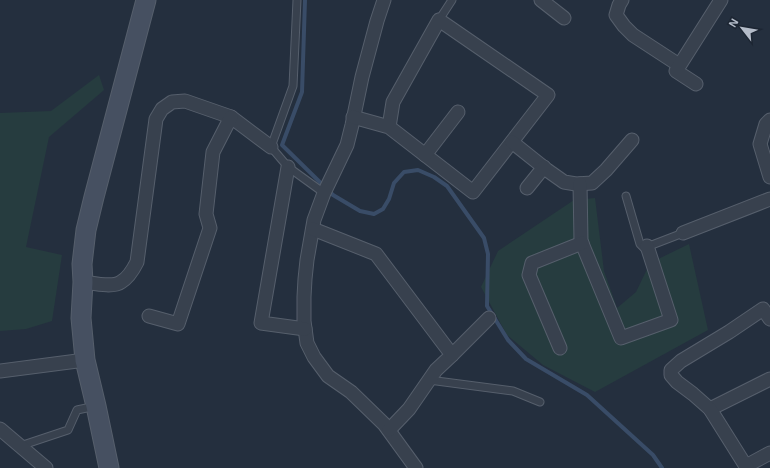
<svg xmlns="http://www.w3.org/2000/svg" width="770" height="468" viewBox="0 0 770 468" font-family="Helvetica,sans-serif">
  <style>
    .green { fill: #263c3f }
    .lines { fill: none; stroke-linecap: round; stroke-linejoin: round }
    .stream { stroke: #394c67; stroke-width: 4 }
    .lane-casing { stroke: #565f6c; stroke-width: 9 }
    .street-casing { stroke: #565f6c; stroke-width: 15 }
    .secondary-casing { stroke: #565f6c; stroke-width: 21 }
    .lane { stroke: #38414e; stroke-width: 7 }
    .street { stroke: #38414e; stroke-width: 13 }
    .secondary { stroke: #465061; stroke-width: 19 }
  </style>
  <rect width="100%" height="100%" fill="#242f3e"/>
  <g class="green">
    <path d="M 99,75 L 104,90 L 49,137 L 26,247 L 62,255 L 52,321 L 26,329 L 0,331 L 0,113 L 51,111 Z"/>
    <path d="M 595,198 L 604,271 L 617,308 L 636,292 L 650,263 L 689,244 L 708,330 L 595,392 L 543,365 L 507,335 L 481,287 L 498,251 L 574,200 Z"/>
  </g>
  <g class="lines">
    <path class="stream" d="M 305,0 L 302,92 L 282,145 L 333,195 L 360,211 L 374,214 L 383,209 L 389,199 L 394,183 L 404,172 L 418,170 L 434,177 L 447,186 L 484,238 L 488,254 L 487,306 L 508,340 L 526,359 L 587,395 L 653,455 L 662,468"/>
    <defs>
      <g id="lane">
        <path d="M 297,0 L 293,86 L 271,147 L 288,167 L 324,193"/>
        <path d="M 439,20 L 452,0"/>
        <path d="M 626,196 L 640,244 L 644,248 L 683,233"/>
        <path d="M 429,380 L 513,391 L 540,402"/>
        <path d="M 20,446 L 68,430 L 77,410 L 96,406"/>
      </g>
      <g id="street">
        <path d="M 384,0 L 377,21 L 362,77 L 352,125 L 347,145 L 324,193 L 314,220 L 307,260 L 305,279 L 304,297 L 304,321 L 307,343 L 314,357 L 328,376 L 351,392 L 384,424 L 416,468"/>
        <path d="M 541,0 L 564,18"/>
        <path d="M 622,0 L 619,5 L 616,15 L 624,26 L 633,35 L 679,65"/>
        <path d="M 696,84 L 676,71 L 721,0"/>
        <path d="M 353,117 L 389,127 L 473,192 L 548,95 L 439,20 L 393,102 L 389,127"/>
        <path d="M 770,120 L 766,124 L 760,144 L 770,177"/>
        <path d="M 512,142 L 547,170 L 564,182 L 576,184 L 592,183 L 606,170 L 632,140"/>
        <path d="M 425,155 L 458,112"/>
        <path d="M 288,167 L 261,323 L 305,329"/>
        <path d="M 580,184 L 581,241 L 621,338 L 671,320 L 647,246"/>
        <path d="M 527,188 L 544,167"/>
        <path d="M 313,229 L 376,254 L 452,355 L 436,370 L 409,409 L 389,430"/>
        <path d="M 683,233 L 770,199"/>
        <path d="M 83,282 C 92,283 113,288 121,282 C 128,278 133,270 137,262 L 156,119 L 162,109 L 172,102 L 185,101 L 231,117 L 271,147"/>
        <path d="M 149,316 L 178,324 L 210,228 L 206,214 L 213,152 L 231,117"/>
        <path d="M 560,348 L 529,275 L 532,263 L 582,243"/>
        <path d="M 452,355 L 489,318"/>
        <path d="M 0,371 L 85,360"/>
        <path d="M 710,409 L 770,379"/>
        <path d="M 0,429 L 46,468"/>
        <path d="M 746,466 L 770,453"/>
        <path d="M 747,468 L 710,409 L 693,394 L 677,382 L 671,375 L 671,370 L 681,361 L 729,332 L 763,309 L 770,319"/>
      </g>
      <path id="secondary" d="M 109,468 L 96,406 L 85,360 L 81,318 L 83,282 L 82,264 L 86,230 L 94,197 L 146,0"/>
    </defs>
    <use href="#lane" class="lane-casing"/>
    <use href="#street" class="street-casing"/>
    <use href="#secondary" class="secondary-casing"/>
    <use href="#lane" class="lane"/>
    <use href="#street" class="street"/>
    <use href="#secondary" class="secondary"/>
  </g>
  <g transform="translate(742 28) rotate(301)" stroke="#1d2633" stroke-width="3" paint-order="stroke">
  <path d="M0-3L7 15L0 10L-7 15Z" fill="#b4bcc9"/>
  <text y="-6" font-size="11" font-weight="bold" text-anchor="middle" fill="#b4bcc9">N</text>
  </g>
</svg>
